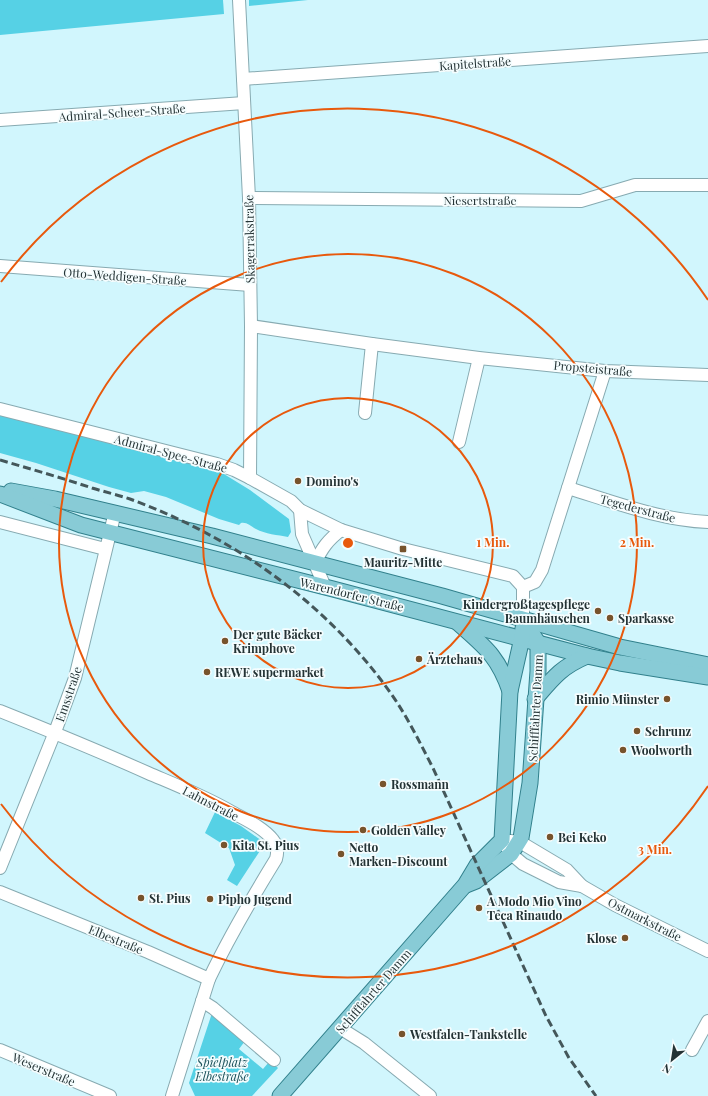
<svg xmlns="http://www.w3.org/2000/svg" width="708" height="1096" viewBox="0 0 708 1096" font-family="'Playfair Display',serif">
  <style>
    .green { fill: #56d1e5 }
    .lines { fill: none; stroke-linecap: round; stroke-linejoin: round }
    .minor-casing { stroke: #87aab1; stroke-width: 14 }
    .major-casing { stroke: #31808c; stroke-width: 17 }
    .minor { stroke: #fff; stroke-width: 12 }
    .major { stroke: #88cbd6; stroke-width: 15 }
    .rail { stroke: #44575a; stroke-width: 3; stroke-dasharray: 8 4; stroke-linecap: butt }
    .ring { fill: none; stroke: #e8590c; stroke-width: 2 }
    .poi-dot { fill: #77532c; stroke: #f5fdfe; stroke-width: 1.5 }
    .labels { text-anchor: middle; dominant-baseline: central; stroke-width: 3.5; stroke-linejoin: round; paint-order: stroke }
    .street-label { font-size: 12px; fill: #243335; stroke: #f5fdfe }
    .poi-label { font-size: 12px; font-weight: bold; fill: #243335; stroke: #f5fdfe; text-anchor: start }
    .park-label { font-size: 12px; font-style: italic; fill: #1a515a; stroke: #f5fdfe }
    .centre { fill: #e8590c; stroke: #f5fdfe; stroke-width: 2 }
    .ring-label { font-size: 12px; text-anchor: middle; font-weight: bold; fill: #e8590c; stroke: #f5fdfe; stroke-width: 3.5; stroke-linejoin: round; paint-order: stroke }
  </style>
  <rect width="100%" height="100%" fill="#d1f6fd"/>
  <g class="green">
    <path d="M 0,0 L 223,0 L 224,14 L 0,35 Z"/>
    <path d="M 249,0 L 308,0 L 249,6 Z"/>
    <path d="M 0,415 L 197,462 L 219,471 L 250,490 L 289,519 L 291,532 L 288,537 C 278,535 265,534 256,529 C 250,526 247,522 241,523 L 239,525 L 219,519 L 166,497 L 144,491 L 131,493 L 109,487 L 36,463 L 0,453 Z"/>
    <path d="M 215,812 L 241,826 L 265,843 L 237,886 L 227,880 L 235,865 L 229,848 L 205,833 Z"/>
    <path d="M 212,1013 L 245,1041 L 239,1049 L 263,1069 L 269,1062 L 272,1062 L 278,1068 L 252,1096 L 195,1096 L 189,1083 Z"/>
  </g>
  <g class="lines">
    <defs>
      <g id="minor">
        <path d="M 239,0 L 249,198 L 251,326 L 250,478"/>
        <path d="M 243,79 L 708,46"/>
        <path d="M 0,120 L 244,103"/>
        <path d="M 249,198 L 581,201 L 635,185 L 708,185"/>
        <path d="M 0,266 L 250,285"/>
        <path d="M 251,326 L 372,344 L 479,358 L 605,371 L 708,375"/>
        <path d="M 0,409 L 217,464 L 234,470 L 250,478 L 291,501 L 300,510 L 341,530 L 403,549 L 513,576 L 523,587 L 523,620"/>
        <path d="M 365,413 L 372,344"/>
        <path d="M 459,442 L 479,358"/>
        <path d="M 568,488 C 614,502 660,520 708,522"/>
        <path d="M 300,510 L 302,534 L 325,587"/>
        <path d="M 0,522 L 105,549"/>
        <path d="M 315,563 C 322,548 328,540 341,530"/>
        <path d="M 523,587 L 535,582 L 542,570 L 605,371"/>
        <path d="M 0,711 C 50,731 99,751 148,773 C 176,785 204,796 230,811 C 244,819 263,827 273,840 C 278,846 278,852 276,859 C 252,898 229,937 209,979"/>
        <path d="M 510,841 L 520,842 L 567,870 L 582,886 L 615,905 L 708,951"/>
        <path d="M 506,846 L 511,854 L 523,864 L 559,882 L 582,886"/>
        <path d="M 0,868 L 55,732 L 75,678 L 115,512"/>
        <path d="M 0,892 L 148,952 L 209,979 L 172,1096"/>
        <path d="M 202,1001 L 213,1008 L 274,1060"/>
        <path d="M 340,1028 L 364,1043 L 430,1096"/>
        <path d="M 0,1050 L 110,1096"/>
        <path d="M 692,1050 L 708,1021"/>
      </g>
      <g id="major">
        <path d="M 11,491 L 55,499 L 212,536 L 442,596 L 620,647 L 708,665"/>
        <path d="M 0,494 L 81,525 L 333,589 L 587,656 L 620,663 L 708,677"/>
        <path d="M 458,623 C 485,647 498,656 510,691"/>
        <path d="M 535,699 C 553,678 561,667 587,656"/>
        <path d="M 466,885 L 476,881 L 511,854 L 521,838 L 530,783 L 538,671 L 538,643 L 533,635"/>
        <path d="M 280,1096 L 465,885 L 477,865 L 502,840 L 510,691 L 522,638 L 523,628"/>
      </g>
    </defs>
    <use href="#minor" class="minor-casing"/>
    <use href="#major" class="major-casing"/>
    <use href="#minor" class="minor"/>
    <use href="#major" class="major"/>
    <path class="rail" d="M 0,460 C 31,469 62,478 92,488 C 105,492 118,495 130,499 C 234,537 328,604 392,695 C 408,718 420,743 433,768 L 546,1016 L 569,1058 L 596,1096"/>
  </g>
  <g class="ring">
    <circle cx="348" cy="543" r="145"/>
    <circle cx="348" cy="543" r="289"/>
    <path d="M708 786A434 434 0 0 1 1 804M1 282A434 434 0 0 1 708 300"/>
  </g>
  <g class="poi-dot">
    <circle cx="298" cy="481" r="4"/>
    <rect x="399" y="545" width="8" height="8" rx="2"/>
    <circle cx="598" cy="611" r="4"/>
    <circle cx="610" cy="618" r="4"/>
    <circle cx="225" cy="641" r="4"/>
    <circle cx="419" cy="659" r="4"/>
    <circle cx="207" cy="672" r="4"/>
    <circle cx="667" cy="699" r="4"/>
    <circle cx="637" cy="731" r="4"/>
    <circle cx="623" cy="750" r="4"/>
    <circle cx="383" cy="784" r="4"/>
    <circle cx="363" cy="830" r="4"/>
    <circle cx="550" cy="837" r="4"/>
    <circle cx="224" cy="845" r="4"/>
    <circle cx="341" cy="854" r="4"/>
    <circle cx="141" cy="898" r="4"/>
    <circle cx="210" cy="899" r="4"/>
    <circle cx="479" cy="908" r="4"/>
    <circle cx="625" cy="938" r="4"/>
    <circle cx="402" cy="1034" r="4"/>
  </g>
  <g class="labels">
    <g class="street-label">
      <text transform="translate(475 63) rotate(-4)">Kapitelstraße</text>
      <text transform="translate(122 112) rotate(-4)">Admiral-Scheer-Straße</text>
      <text x="480" y="200">Niesertstraße</text>
      <text transform="translate(249 239) rotate(-91)">Skagerrakstraße</text>
      <text transform="translate(125 276) rotate(4)">Otto-Weddigen-Straße</text>
      <text transform="translate(593 368) rotate(5)">Propsteistraße</text>
      <text transform="translate(171 453) rotate(15)">Admiral-Spee-Straße</text>
      <text transform="translate(638 508) rotate(15)">Tegederstraße</text>
      <text transform="translate(352 594) rotate(14)">Warendorfer Straße</text>
      <text transform="translate(68 694) rotate(-71)">Emsstraße</text>
      <text transform="translate(535 708) rotate(-87)">Schifffahrter Damm</text>
      <text transform="translate(211 803) rotate(27)">Lahnstraße</text>
      <text transform="translate(645 919) rotate(27)">Ostmarkstraße</text>
      <text transform="translate(116 939) rotate(22)">Elbestraße</text>
      <text transform="translate(373 991) rotate(-49)">Schifffahrter Damm</text>
      <text transform="translate(44 1069) rotate(23)">Weserstraße</text>
    </g>
    <g class="poi-label">
      <text x="306" y="481">Domino's</text>
      <text x="403" y="562" text-anchor="middle">Mauritz-Mitte</text>
      <text x="590" y="604" text-anchor="end">Kindergroßtagespflege<tspan x="590" dy="14">Baumhäuschen</tspan></text>
      <text x="618" y="618">Sparkasse</text>
      <text x="233" y="634">Der gute Bäcker<tspan x="233" dy="14">Krimphove</tspan></text>
      <text x="427" y="659">Ärztehaus</text>
      <text x="215" y="672">REWE supermarket</text>
      <text x="659" y="699" text-anchor="end">Rimio Münster</text>
      <text x="645" y="731">Schrunz</text>
      <text x="631" y="750">Woolworth</text>
      <text x="391" y="784">Rossmann</text>
      <text x="371" y="830">Golden Valley</text>
      <text x="558" y="837">Bei Keko</text>
      <text x="232" y="845">Kita St. Pius</text>
      <text x="349" y="847">Netto<tspan x="349" dy="14">Marken-Discount</tspan></text>
      <text x="149" y="898">St. Pius</text>
      <text x="218" y="899">Pipho Jugend</text>
      <text x="487" y="901">A Modo Mio Vino<tspan x="487" dy="14">Teca Rinaudo</tspan></text>
      <text x="617" y="938" text-anchor="end">Klose</text>
      <text x="410" y="1034">Westfalen-Tankstelle</text>
    </g>
    <g class="park-label">
      <text x="222" y="1062">Spielplatz<tspan x="222" dy="14">Elbestraße</tspan></text>
    </g>
  </g>
  <circle cx="348" cy="543" r="6" class="centre"/>
  <g class="ring-label">
    <text x="493" y="547">1 Min.</text>
    <text x="637" y="547">2 Min.</text>
    <text x="655" y="854">3 Min.</text>
  </g>
  <g transform="translate(672 1060) rotate(210)" stroke="#f5fdfe" stroke-width="3" paint-order="stroke">
  <path d="M0-3L7 15L0 10L-7 15Z" fill="#243335"/>
  <text y="-6" font-size="11" font-weight="bold" text-anchor="middle" fill="#243335">N</text>
  </g>
</svg>
